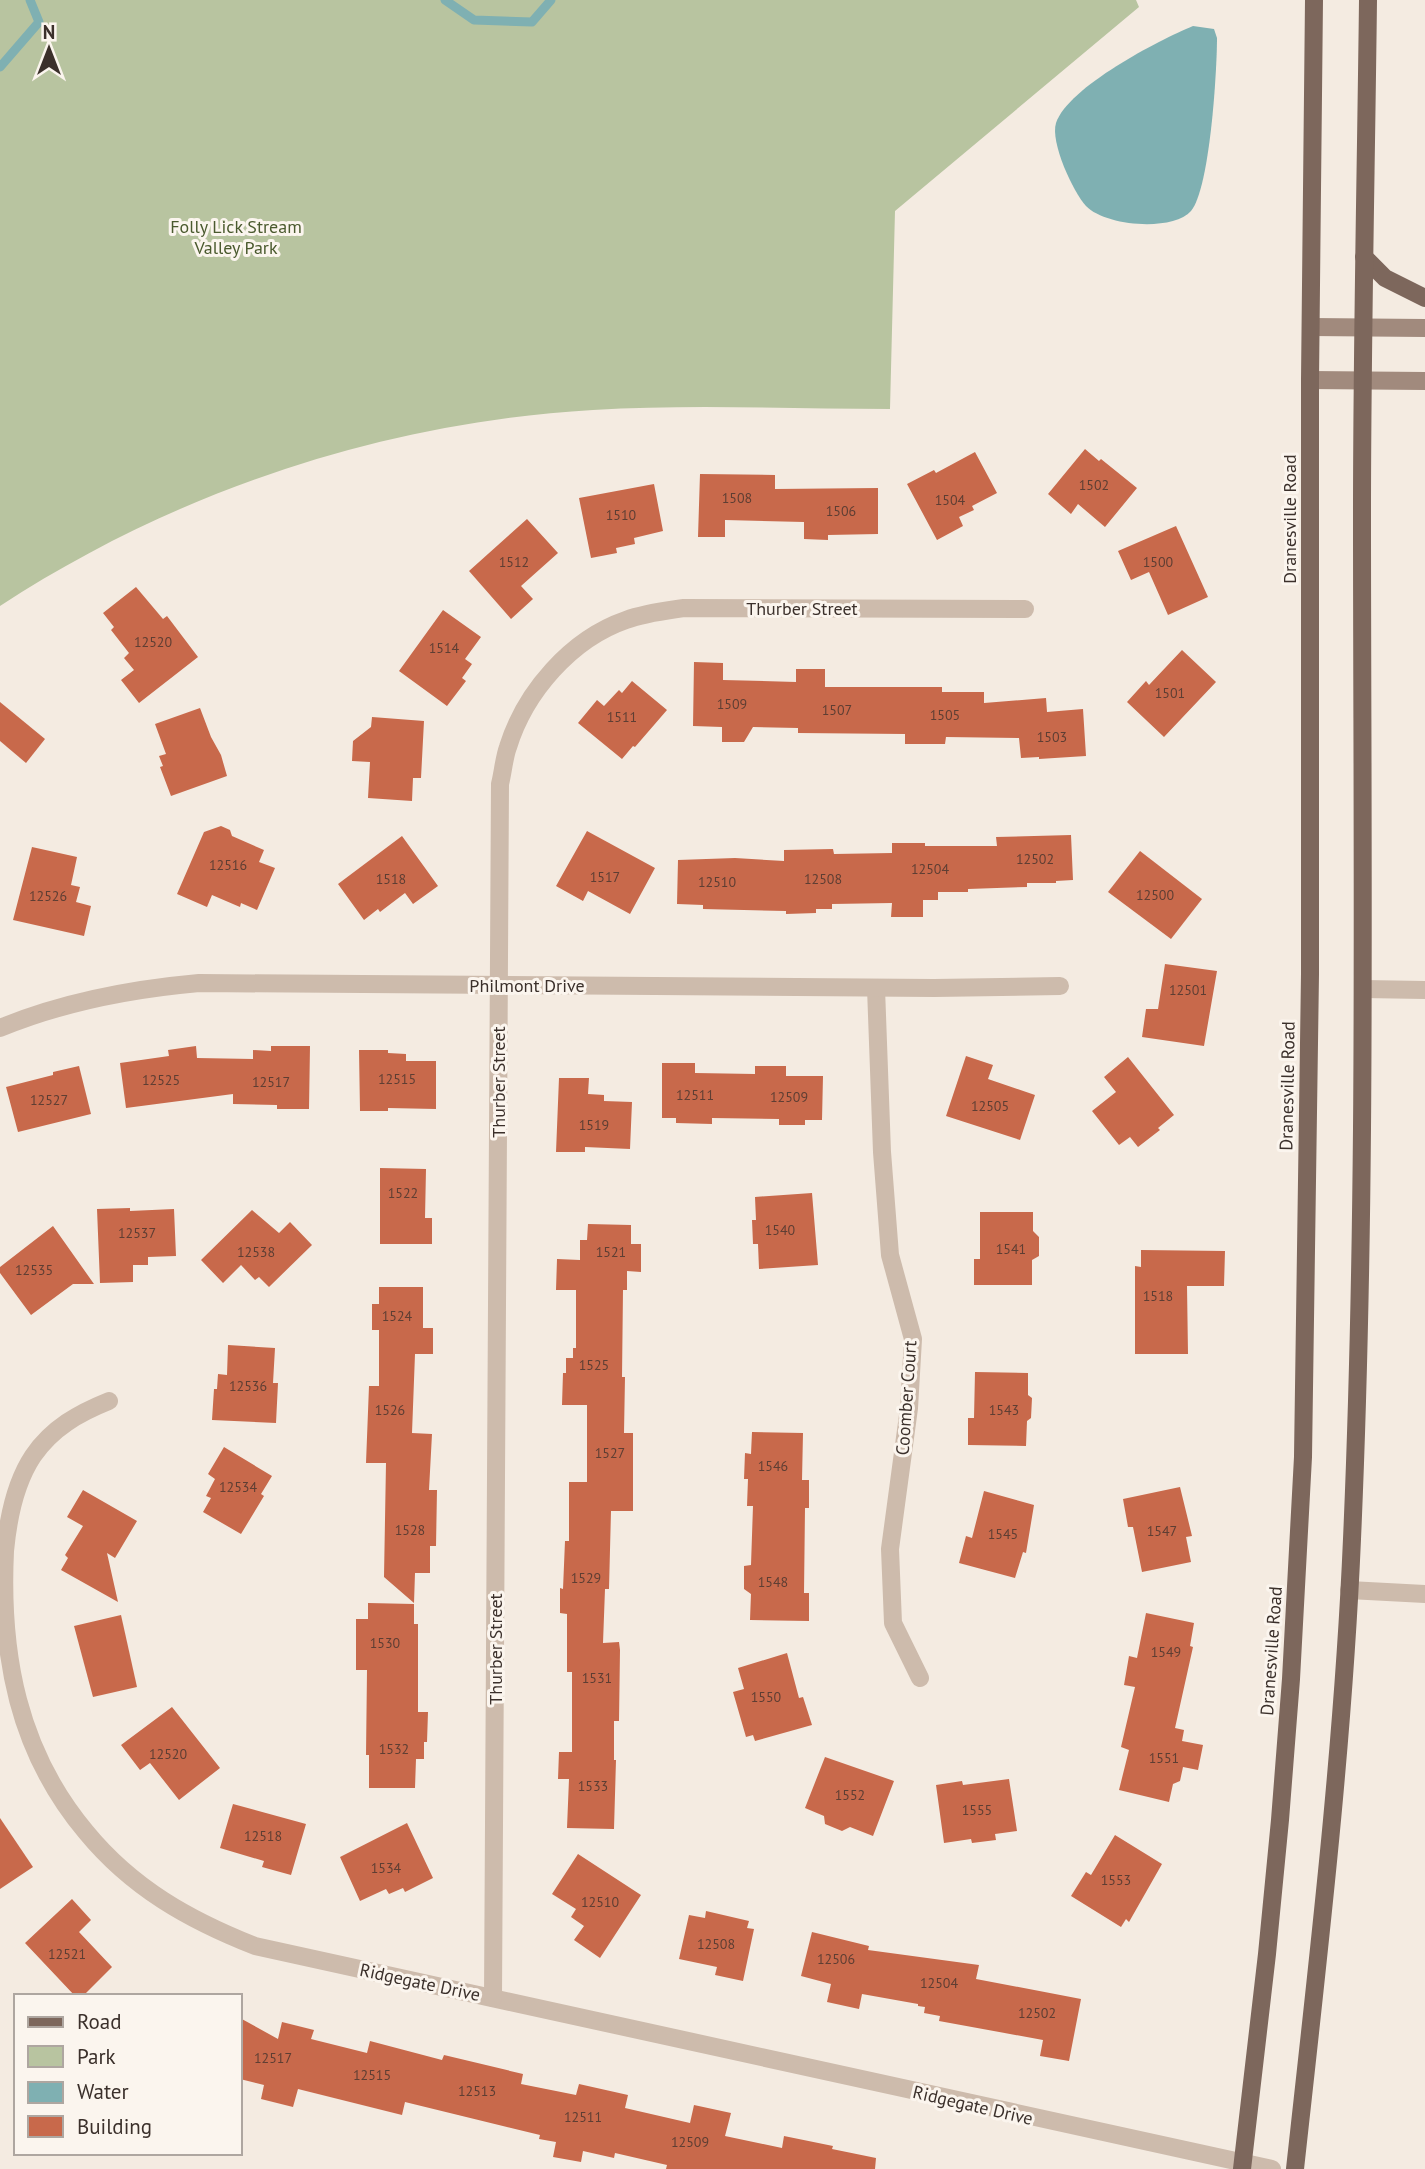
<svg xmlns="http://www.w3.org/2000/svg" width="1425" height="2169" viewBox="0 0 1425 2169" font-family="'PT Sans',sans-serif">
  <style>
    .green { fill: #b8c4a0 }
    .water { fill: #7fb0b2 }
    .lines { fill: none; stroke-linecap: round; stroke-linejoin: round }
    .stream { stroke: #7fb0b2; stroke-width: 9 }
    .building { fill: #c8694b }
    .street { stroke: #cdbbac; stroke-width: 18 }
    .secondary { stroke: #a18a7d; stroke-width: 18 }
    .primary { stroke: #7d675c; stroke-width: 18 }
    .labels { text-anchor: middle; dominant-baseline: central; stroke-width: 6; stroke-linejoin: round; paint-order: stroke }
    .number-label { font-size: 14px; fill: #5e3e33 }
    .park-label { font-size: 18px; fill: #4a5a2e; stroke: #fbf5ee }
    .street-label { font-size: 18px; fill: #3b302b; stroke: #fbf5ee }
  </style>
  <rect width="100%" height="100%" fill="#f4ebe1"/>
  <path class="green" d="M 0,0 L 1136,0 L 1139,7 L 895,211 L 890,409 C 792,409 692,404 593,410 C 383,422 176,491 0,606 Z"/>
  <path class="water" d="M 1193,26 L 1214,29 L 1217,38 C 1217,71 1210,188 1191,211 C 1172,232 1105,226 1086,206 C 1073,192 1050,142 1056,123 C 1068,87 1159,40 1193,26 Z"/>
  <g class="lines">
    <g class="stream">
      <path d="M 445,0 L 474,20 L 532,22 L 551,0"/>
      <path d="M 0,67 L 39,22 L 30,0"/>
    </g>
  </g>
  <g class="building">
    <path d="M 1085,449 L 1099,461 L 1101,459 L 1137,488 L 1105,527 L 1078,504 L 1071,514 L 1048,494 Z"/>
    <path d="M 975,452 L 997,493 L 972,506 L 974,510 L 959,517 L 963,526 L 937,540 L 907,484 L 934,470 L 936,473 Z"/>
    <path d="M 700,474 L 775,475 L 775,489 L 878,488 L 878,534 L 828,535 L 828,540 L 804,539 L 804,522 L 725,520 L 725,537 L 698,537 Z"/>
    <path d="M 654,484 L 663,531 L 634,538 L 635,544 L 616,548 L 617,553 L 591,558 L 579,498 Z"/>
    <path d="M 527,519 L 558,553 L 521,586 L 533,599 L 511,619 L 469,571 Z"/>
    <path d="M 1176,526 L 1208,597 L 1168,615 L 1149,572 L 1131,580 L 1118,551 Z"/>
    <path d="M 136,587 L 163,619 L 167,616 L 198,657 L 139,703 L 121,680 L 134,670 L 124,658 L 129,653 L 111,630 L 114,627 L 103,613 Z"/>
    <path d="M 443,610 L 481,637 L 465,659 L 472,664 L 462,678 L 466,681 L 447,706 L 399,671 Z"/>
    <path d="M 1182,650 L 1216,682 L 1164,737 L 1127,702 L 1146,681 L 1149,685 Z"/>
    <path d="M 694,662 L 723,663 L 723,680 L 796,682 L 796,669 L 825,669 L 825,687 L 942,687 L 942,692 L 984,692 L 984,703 L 1046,698 L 1047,712 L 1083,709 L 1086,756 L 1039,759 L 1039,757 L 1021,758 L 1019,738 L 946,737 L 945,744 L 905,744 L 905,734 L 798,733 L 798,728 L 753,727 L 744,742 L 722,742 L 722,727 L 693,726 Z"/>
    <path d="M 632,681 L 667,710 L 635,747 L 633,746 L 622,759 L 578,723 L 597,700 L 604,706 L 619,690 L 622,693 Z"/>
    <path d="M 0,702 L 45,739 L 26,763 L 0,741 Z"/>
    <path d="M 200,708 L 211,737 L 221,755 L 227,776 L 171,796 L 160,767 L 163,766 L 159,756 L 166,754 L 155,724 Z"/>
    <path d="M 372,717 L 424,721 L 421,778 L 413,778 L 412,801 L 368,798 L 370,762 L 352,761 L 353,741 L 371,727 Z"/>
    <path d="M 221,826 L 230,830 L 232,836 L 264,850 L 259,862 L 275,868 L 257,910 L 241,903 L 240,907 L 212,895 L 207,907 L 177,894 L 204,832 Z"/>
    <path d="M 587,831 L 655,868 L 630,914 L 588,891 L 583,901 L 556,886 Z"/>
    <path d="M 1071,835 L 1073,880 L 1056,881 L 1056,883 L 1027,883 L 1027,887 L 968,889 L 968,892 L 938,892 L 938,900 L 923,900 L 923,917 L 891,917 L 892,903 L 832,904 L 832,909 L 816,909 L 816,913 L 786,914 L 786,911 L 703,909 L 703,905 L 677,904 L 678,860 L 735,858 L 784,861 L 784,850 L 833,849 L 834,854 L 892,853 L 892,843 L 925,843 L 925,846 L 997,846 L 996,837 Z"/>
    <path d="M 402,836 L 438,886 L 413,904 L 405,893 L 380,912 L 378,909 L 364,920 L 338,884 Z"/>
    <path d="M 32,847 L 77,857 L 71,885 L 80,887 L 76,902 L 91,906 L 84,936 L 13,920 Z"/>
    <path d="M 1140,851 L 1202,899 L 1171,939 L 1108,892 Z"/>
    <path d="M 1165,964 L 1217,971 L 1204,1046 L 1142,1037 L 1146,1009 L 1158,1009 Z"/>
    <path d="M 196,1046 L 197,1058 L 253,1059 L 253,1050 L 271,1051 L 271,1046 L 310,1046 L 309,1109 L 277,1109 L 277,1105 L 233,1104 L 233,1094 L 126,1108 L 120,1063 L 169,1056 L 168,1050 Z"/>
    <path d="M 359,1050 L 388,1050 L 388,1053 L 406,1054 L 406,1061 L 436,1061 L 436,1109 L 388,1108 L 388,1111 L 360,1111 Z"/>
    <path d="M 966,1056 L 993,1065 L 988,1079 L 1035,1095 L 1020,1140 L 946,1116 Z"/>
    <path d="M 1128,1057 L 1174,1115 L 1158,1128 L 1160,1130 L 1138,1147 L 1130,1137 L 1119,1145 L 1092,1111 L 1116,1092 L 1104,1077 Z"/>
    <path d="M 662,1063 L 695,1063 L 695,1073 L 755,1074 L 755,1066 L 786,1066 L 786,1076 L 823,1076 L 822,1120 L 805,1120 L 805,1125 L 779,1125 L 779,1119 L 712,1118 L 712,1124 L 676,1123 L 676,1118 L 662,1118 Z"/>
    <path d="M 79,1066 L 91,1114 L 18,1132 L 6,1087 L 53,1075 L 53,1072 Z"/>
    <path d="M 559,1078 L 589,1078 L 588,1094 L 604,1095 L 604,1101 L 632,1102 L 630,1149 L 585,1147 L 585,1152 L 556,1152 Z"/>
    <path d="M 380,1168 L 426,1169 L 425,1218 L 432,1218 L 432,1244 L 380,1244 Z"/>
    <path d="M 812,1193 L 818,1265 L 759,1269 L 758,1244 L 753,1244 L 752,1220 L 756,1220 L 755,1197 Z"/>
    <path d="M 130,1208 L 130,1211 L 174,1209 L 176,1256 L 148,1257 L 148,1265 L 133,1265 L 133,1282 L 100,1283 L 97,1209 Z"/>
    <path d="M 252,1210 L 279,1233 L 290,1222 L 312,1245 L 269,1287 L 259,1277 L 255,1280 L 241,1265 L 223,1283 L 201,1260 Z"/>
    <path d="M 980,1212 L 1033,1212 L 1033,1231 L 1039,1237 L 1039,1256 L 1032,1260 L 1032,1285 L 974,1285 L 974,1259 L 980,1259 Z"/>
    <path d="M 588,1224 L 631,1225 L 631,1244 L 641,1244 L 641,1272 L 627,1271 L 627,1290 L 623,1290 L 622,1377 L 625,1377 L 624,1433 L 633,1433 L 633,1511 L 611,1511 L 609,1589 L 605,1589 L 603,1643 L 619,1642 L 620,1650 L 619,1721 L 614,1721 L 614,1760 L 616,1760 L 614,1829 L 567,1828 L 569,1779 L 558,1779 L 559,1752 L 572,1752 L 572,1672 L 567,1672 L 567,1614 L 560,1613 L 560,1588 L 563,1589 L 565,1541 L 569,1541 L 569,1482 L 587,1482 L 587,1405 L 562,1405 L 563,1373 L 566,1373 L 566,1358 L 573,1358 L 573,1348 L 576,1348 L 576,1290 L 556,1290 L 557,1259 L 580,1260 L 580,1240 L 587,1240 Z"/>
    <path d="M 53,1226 L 94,1284 L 73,1284 L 31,1315 L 0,1273 L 0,1267 Z"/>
    <path d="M 1141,1250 L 1225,1251 L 1224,1286 L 1187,1286 L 1188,1354 L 1135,1354 L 1135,1266 L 1141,1267 Z"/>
    <path d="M 379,1287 L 423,1287 L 423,1328 L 433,1328 L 433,1354 L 415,1354 L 412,1433 L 432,1434 L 429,1490 L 437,1490 L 436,1546 L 430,1546 L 430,1573 L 415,1573 L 414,1603 L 384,1577 L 386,1463 L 366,1463 L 369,1386 L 379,1386 L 379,1330 L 372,1330 L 372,1304 L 379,1304 Z"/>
    <path d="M 228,1345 L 275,1348 L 273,1383 L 278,1383 L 276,1423 L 212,1420 L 214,1389 L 217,1389 L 218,1374 L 227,1375 Z"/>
    <path d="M 975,1372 L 1028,1373 L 1028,1395 L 1032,1398 L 1031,1418 L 1027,1421 L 1026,1446 L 968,1445 L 968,1418 L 974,1418 Z"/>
    <path d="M 752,1432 L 803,1433 L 802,1480 L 809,1480 L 809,1508 L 805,1508 L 804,1593 L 809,1593 L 809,1621 L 750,1620 L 751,1594 L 744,1589 L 744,1566 L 751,1565 L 753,1506 L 747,1506 L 748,1479 L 744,1479 L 745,1453 L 751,1454 Z"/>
    <path d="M 224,1447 L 272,1476 L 261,1494 L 264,1496 L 241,1534 L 203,1512 L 211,1498 L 206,1496 L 215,1479 L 208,1474 Z"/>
    <path d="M 1180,1487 L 1192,1536 L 1186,1537 L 1191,1562 L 1142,1572 L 1133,1527 L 1128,1527 L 1123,1499 Z"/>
    <path d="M 83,1490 L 137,1521 L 115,1558 L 107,1553 L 118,1602 L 61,1570 L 68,1558 L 65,1555 L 83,1526 L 67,1517 Z"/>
    <path d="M 984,1491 L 1034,1505 L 1026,1553 L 1023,1552 L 1015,1578 L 959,1563 L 966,1536 L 972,1538 Z"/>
    <path d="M 368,1603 L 414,1604 L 414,1624 L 418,1624 L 418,1712 L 428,1712 L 427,1742 L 424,1742 L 424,1759 L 416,1759 L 415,1788 L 369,1788 L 369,1755 L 366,1755 L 367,1670 L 356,1670 L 356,1619 L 368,1619 Z"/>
    <path d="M 1146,1613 L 1194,1623 L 1190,1646 L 1193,1647 L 1175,1728 L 1184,1730 L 1182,1741 L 1203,1745 L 1198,1770 L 1183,1767 L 1180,1781 L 1173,1784 L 1169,1802 L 1119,1790 L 1129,1750 L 1121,1747 L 1135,1687 L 1124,1685 L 1129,1656 L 1137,1658 Z"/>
    <path d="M 121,1615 L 137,1687 L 93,1697 L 74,1626 Z"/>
    <path d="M 787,1653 L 799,1698 L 803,1697 L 812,1725 L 755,1741 L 753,1735 L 746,1737 L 733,1692 L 744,1689 L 738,1668 Z"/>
    <path d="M 172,1707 L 220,1768 L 179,1800 L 150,1763 L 140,1770 L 121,1745 Z"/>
    <path d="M 825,1757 L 894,1781 L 873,1836 L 850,1827 L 842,1831 L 825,1824 L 824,1816 L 805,1808 Z"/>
    <path d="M 1009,1779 L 1017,1831 L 995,1834 L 996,1840 L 972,1843 L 971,1839 L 944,1843 L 936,1785 L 962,1781 L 963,1785 Z"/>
    <path d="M 233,1804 L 306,1824 L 291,1875 L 262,1867 L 264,1861 L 220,1848 Z"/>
    <path d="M 0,1818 L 33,1867 L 0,1889 Z"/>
    <path d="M 407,1823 L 433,1878 L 405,1892 L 403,1888 L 389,1894 L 386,1889 L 360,1901 L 340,1857 Z"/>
    <path d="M 1115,1835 L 1162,1864 L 1129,1922 L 1126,1919 L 1121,1927 L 1071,1896 L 1086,1872 L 1091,1875 Z"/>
    <path d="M 578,1854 L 641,1895 L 600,1958 L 574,1940 L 584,1926 L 571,1917 L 576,1909 L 552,1894 Z"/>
    <path d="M 72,1899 L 91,1920 L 79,1932 L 112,1967 L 83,1996 L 75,1996 L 25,1943 Z"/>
    <path d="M 706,1911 L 749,1921 L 747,1928 L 754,1929 L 743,1981 L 715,1975 L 717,1967 L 679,1959 L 689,1915 L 705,1918 Z"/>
    <path d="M 812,1932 L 869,1946 L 868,1950 L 979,1965 L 976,1979 L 1081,1999 L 1069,2061 L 1040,2056 L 1043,2040 L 939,2021 L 940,2016 L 924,2013 L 925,2007 L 918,2006 L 918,2004 L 862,1994 L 859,2009 L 827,2002 L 831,1984 L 801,1976 Z"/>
    <path d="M 240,2018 L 278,2039 L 282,2022 L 314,2030 L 311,2039 L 367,2053 L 370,2041 L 442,2060 L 444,2055 L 523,2074 L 521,2084 L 576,2095 L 579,2084 L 628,2095 L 625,2108 L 690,2123 L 694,2105 L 731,2113 L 725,2136 L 782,2148 L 784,2136 L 833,2146 L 832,2149 L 876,2158 L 875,2169 L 666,2169 L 667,2165 L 615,2153 L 614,2158 L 583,2151 L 581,2162 L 553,2157 L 556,2142 L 539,2139 L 540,2135 L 405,2102 L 402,2115 L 298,2089 L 293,2107 L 261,2099 L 264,2085 L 240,2079 Z"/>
  </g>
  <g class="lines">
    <g class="street">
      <path d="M 876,988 L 882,1152 L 890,1255 L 913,1339 L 909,1408 L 890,1549 L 893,1623 L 920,1678"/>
      <path d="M 1363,989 L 1425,990"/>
      <path d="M 0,1028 C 63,1002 132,989 199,983 L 934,988 L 1060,986"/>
      <path d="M 109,1401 C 79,1413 52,1428 33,1456 C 15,1483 8,1519 5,1551 C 0,1655 18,1751 86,1832 C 132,1888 189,1920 255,1946 L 1272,2169"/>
      <path d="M 1349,1590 L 1425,1594"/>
      <path d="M 493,1998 L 500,784 C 503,772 504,758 508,747 C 525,692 571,639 626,620 C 645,613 664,611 684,608 L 1025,609"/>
    </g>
    <g class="secondary">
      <path d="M 1311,327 L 1425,328"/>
      <path d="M 1310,380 L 1425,381"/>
    </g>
    <g class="primary">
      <path d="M 1364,257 L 1385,278 L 1425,298"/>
      <path d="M 1242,2169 L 1267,1954 L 1280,1820 L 1291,1679 L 1303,1457 L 1310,974 L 1310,380 L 1314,0"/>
      <path d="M 1295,2169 C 1318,1959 1343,1749 1352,1539 C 1367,1197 1362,855 1362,513 C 1362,342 1366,171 1368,0"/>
    </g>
  </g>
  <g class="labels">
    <g class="number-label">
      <text x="1094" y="485">1502</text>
      <text x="737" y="498">1508</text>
      <text x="950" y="500">1504</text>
      <text x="841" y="511">1506</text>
      <text x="621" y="515">1510</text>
      <text x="514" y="562">1512</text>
      <text x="1158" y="562">1500</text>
      <text x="153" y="642">12520</text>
      <text x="444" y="648">1514</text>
      <text x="1170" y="693">1501</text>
      <text x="732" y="704">1509</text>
      <text x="837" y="710">1507</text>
      <text x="945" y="715">1505</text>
      <text x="622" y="717">1511</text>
      <text x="1052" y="737">1503</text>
      <text x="1035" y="859">12502</text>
      <text x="228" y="865">12516</text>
      <text x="930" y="869">12504</text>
      <text x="605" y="877">1517</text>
      <text x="391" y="879">1518</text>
      <text x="823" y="879">12508</text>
      <text x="717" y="882">12510</text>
      <text x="1155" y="895">12500</text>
      <text x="48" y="896">12526</text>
      <text x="1188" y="990">12501</text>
      <text x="397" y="1079">12515</text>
      <text x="161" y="1080">12525</text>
      <text x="271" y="1082">12517</text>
      <text x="695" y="1095">12511</text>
      <text x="789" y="1097">12509</text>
      <text x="49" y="1100">12527</text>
      <text x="990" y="1106">12505</text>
      <text x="594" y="1125">1519</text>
      <text x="403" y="1193">1522</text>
      <text x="780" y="1230">1540</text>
      <text x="137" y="1233">12537</text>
      <text x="1011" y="1249">1541</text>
      <text x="256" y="1252">12538</text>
      <text x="611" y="1252">1521</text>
      <text x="34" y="1270">12535</text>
      <text x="1158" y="1296">1518</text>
      <text x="397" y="1316">1524</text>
      <text x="594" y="1365">1525</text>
      <text x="248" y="1386">12536</text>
      <text x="390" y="1410">1526</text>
      <text x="1004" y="1410">1543</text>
      <text x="610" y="1453">1527</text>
      <text x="773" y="1466">1546</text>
      <text x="238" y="1487">12534</text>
      <text x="410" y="1530">1528</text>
      <text x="1162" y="1531">1547</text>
      <text x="1003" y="1534">1545</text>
      <text x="586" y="1578">1529</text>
      <text x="773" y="1582">1548</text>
      <text x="385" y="1643">1530</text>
      <text x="1166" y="1652">1549</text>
      <text x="597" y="1678">1531</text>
      <text x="766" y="1697">1550</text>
      <text x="394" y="1749">1532</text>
      <text x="168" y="1754">12520</text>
      <text x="1164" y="1758">1551</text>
      <text x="593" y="1786">1533</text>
      <text x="850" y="1795">1552</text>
      <text x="977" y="1810">1555</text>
      <text x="263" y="1836">12518</text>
      <text x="386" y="1868">1534</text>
      <text x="1116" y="1880">1553</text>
      <text x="600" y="1902">12510</text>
      <text x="716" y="1944">12508</text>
      <text x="67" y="1954">12521</text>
      <text x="836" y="1959">12506</text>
      <text x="939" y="1983">12504</text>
      <text x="1037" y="2013">12502</text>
      <text x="273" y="2058">12517</text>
      <text x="372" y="2075">12515</text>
      <text x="477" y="2091">12513</text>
      <text x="583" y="2117">12511</text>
      <text x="690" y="2142">12509</text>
    </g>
    <g class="park-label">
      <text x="236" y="226">Folly Lick Stream<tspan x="236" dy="21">Valley Park</tspan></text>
    </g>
    <g class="street-label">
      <text transform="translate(1289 519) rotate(-90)">Dranesville Road</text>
      <text x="802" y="608">Thurber Street</text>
      <text x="527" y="985">Philmont Drive</text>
      <text transform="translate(498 1082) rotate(-90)">Thurber Street</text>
      <text transform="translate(1287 1086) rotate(-89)">Dranesville Road</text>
      <text transform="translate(906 1398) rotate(-86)">Coomber Court</text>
      <text transform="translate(495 1649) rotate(-90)">Thurber Street</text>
      <text transform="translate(1271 1651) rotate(-86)">Dranesville Road</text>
      <text transform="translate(420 1982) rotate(12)">Ridgegate Drive</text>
      <text transform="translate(973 2105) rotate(13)">Ridgegate Drive</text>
    </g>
  </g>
  <rect x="14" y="1994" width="228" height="161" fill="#fbf5ee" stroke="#aea6a0" stroke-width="2"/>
  <rect x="28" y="2017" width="35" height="10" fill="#7d675c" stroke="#aea6a0" stroke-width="2"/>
  <text x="77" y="2029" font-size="21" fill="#3b302b">Road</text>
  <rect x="28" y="2046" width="35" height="21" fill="#b8c4a0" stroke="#aea6a0" stroke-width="2"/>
  <text x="77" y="2064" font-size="21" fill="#3b302b">Park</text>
  <rect x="28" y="2082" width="35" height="21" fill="#7fb0b2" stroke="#aea6a0" stroke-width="2"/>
  <text x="77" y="2099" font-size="21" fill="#3b302b">Water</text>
  <rect x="28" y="2116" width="35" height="21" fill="#c8694b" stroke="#aea6a0" stroke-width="2"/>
  <text x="77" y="2134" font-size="21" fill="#3b302b">Building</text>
  <g transform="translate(49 49)" stroke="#fbf5ee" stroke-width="5" paint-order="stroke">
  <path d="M0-5L12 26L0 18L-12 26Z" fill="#3b302b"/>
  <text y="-10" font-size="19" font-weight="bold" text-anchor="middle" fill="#3b302b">N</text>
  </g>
</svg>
